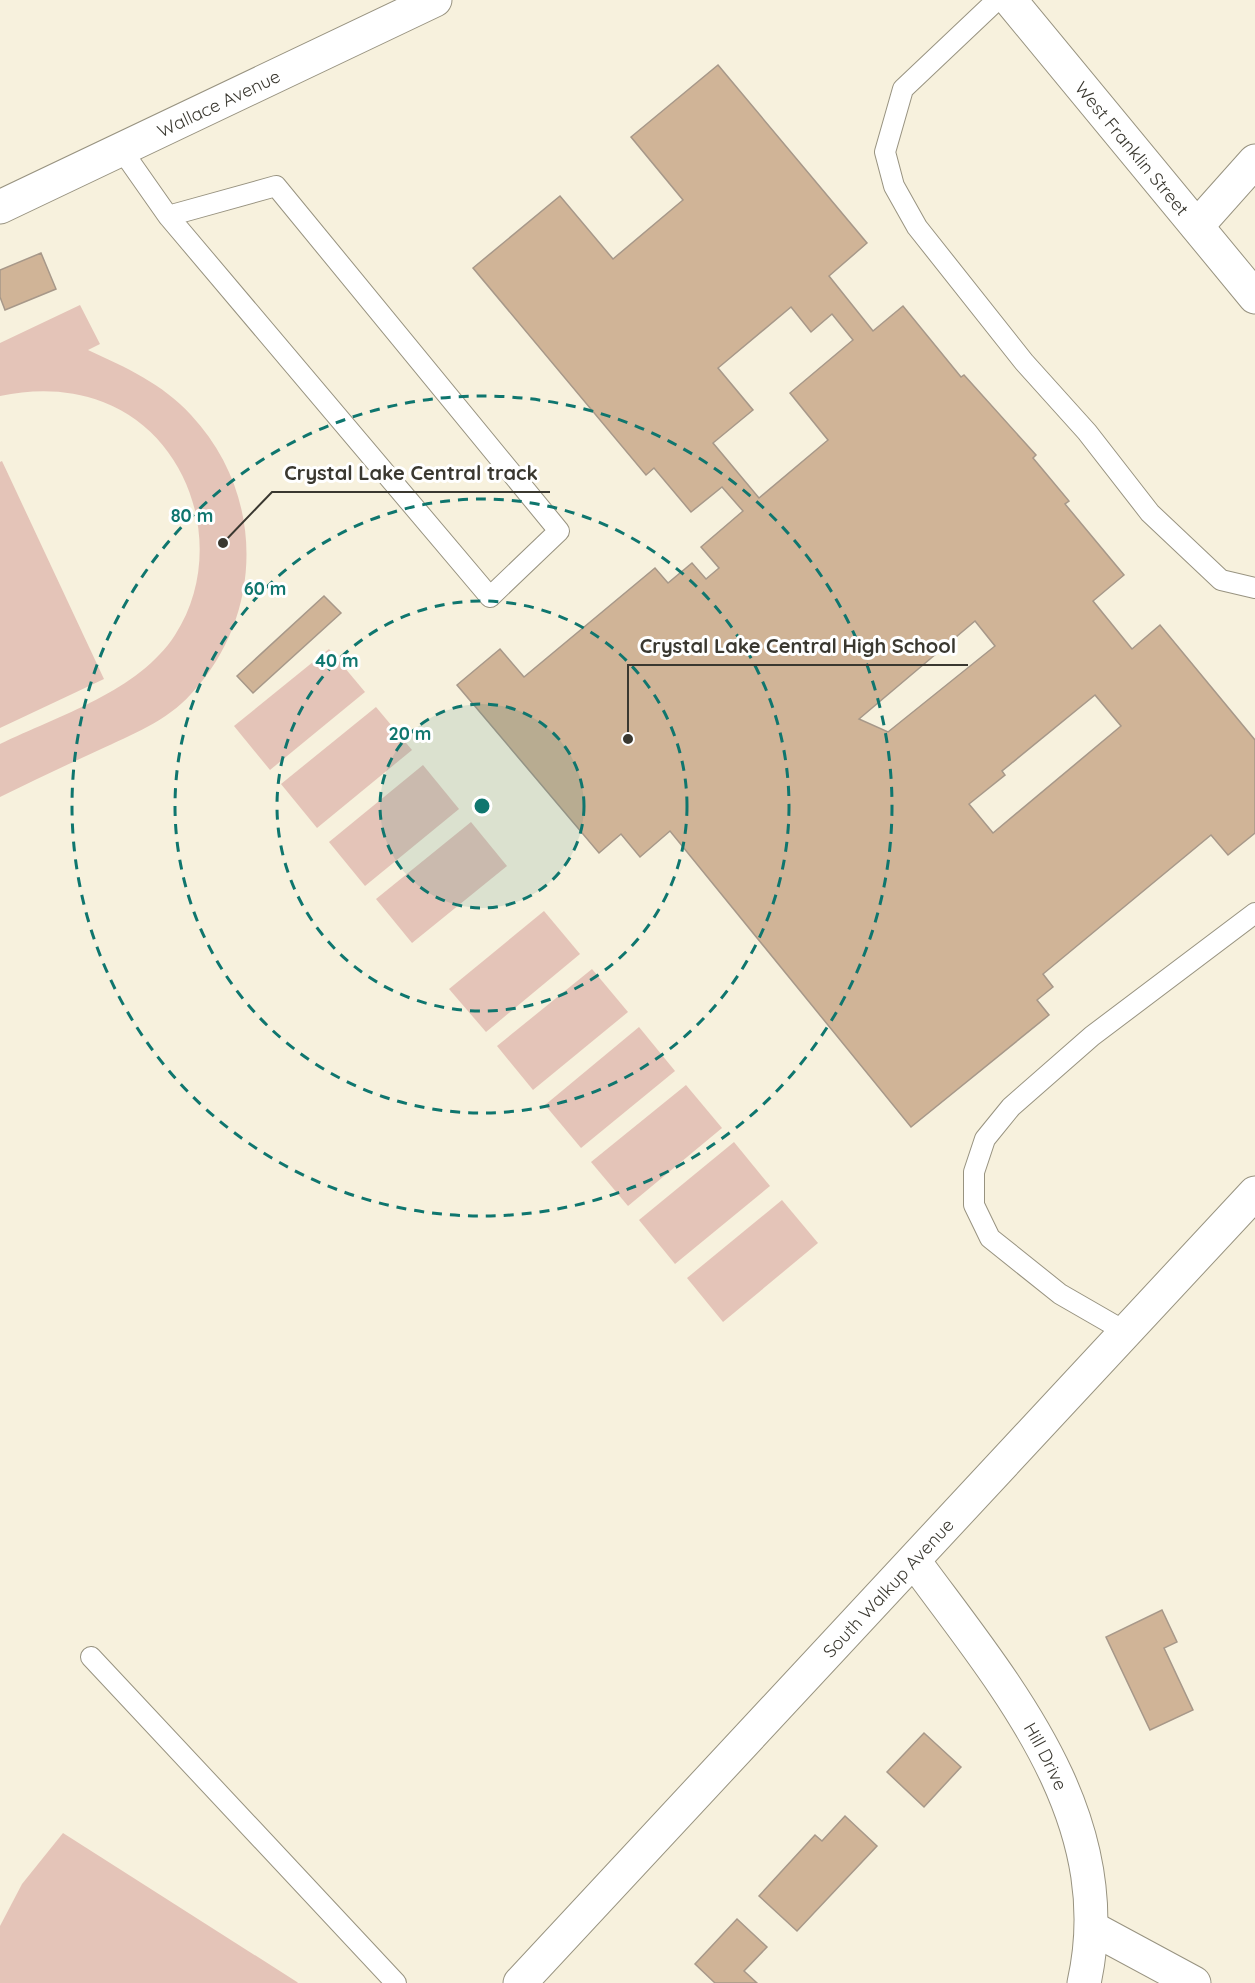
<svg xmlns="http://www.w3.org/2000/svg" width="1255" height="1983" viewBox="0 0 1255 1983" font-family="Quicksand,sans-serif">
  <style>
    .green { fill: #e4c4b8 }
    .building { fill: #d0b497; stroke: #a79889; stroke-width: 1.5; fill-rule: evenodd }
    .lines { fill: none; stroke-linecap: round; stroke-linejoin: round }
    .lane-casing { stroke: #989380; stroke-width: 22 }
    .street-casing { stroke: #989380; stroke-width: 35 }
    .lane { stroke: #fff; stroke-width: 20 }
    .street { stroke: #fff; stroke-width: 33 }
    .ring { fill: none; stroke: #0f766e; stroke-width: 3; stroke-dasharray: 10 8 }
    .labels { text-anchor: middle; dominant-baseline: central; stroke-width: 6; stroke-linejoin: round; paint-order: stroke }
    .street-label { font-size: 18px; fill: #3a3830; stroke: #fff }
    .centre { fill: #0f766e; stroke: #fff; stroke-width: 3 }
    .ring-label { font-size: 18px; text-anchor: middle; font-weight: bold; fill: #0f766e; stroke: #fff; stroke-width: 6; stroke-linejoin: round; paint-order: stroke }
    .leader { fill: none; stroke: #3a3830; stroke-width: 2 }
    .callout-dot { fill: #3a3830; stroke: #fff; stroke-width: 2 }
    .callout-label { font-size: 20px; text-anchor: middle; font-weight: bold; fill: #3a3830; stroke: #fff; stroke-width: 6; stroke-linejoin: round; paint-order: stroke }
  </style>
  <rect width="100%" height="100%" fill="#f7f1dd"/>
  <g class="green">
    <path d="M 80,305 L 100,344 L 88,350 C 125,367 163,384 191,415 C 265,494 265,614 191,694 C 167,721 131,735 99,750 C 66,765 33,781 0,797 L 0,744 C 58,716 139,691 175,635 C 227,555 194,437 103,402 C 68,389 35,389 0,396 L 0,343 Z"/>
    <path d="M 2,461 L 104,679 L 0,728 L 0,462 Z"/>
    <path d="M 329,649 L 365,692 L 270,770 L 234,726 Z"/>
    <path d="M 376,707 L 412,750 L 317,828 L 281,784 Z"/>
    <path d="M 423,765 L 459,809 L 365,886 L 329,842 Z"/>
    <path d="M 471,822 L 507,866 L 412,943 L 376,899 Z"/>
    <path d="M 544,911 L 580,954 L 486,1032 L 449,989 Z"/>
    <path d="M 592,969 L 628,1012 L 533,1090 L 497,1046 Z"/>
    <path d="M 639,1027 L 675,1071 L 581,1148 L 545,1105 Z"/>
    <path d="M 686,1085 L 722,1128 L 628,1206 L 591,1162 Z"/>
    <path d="M 734,1142 L 770,1186 L 675,1264 L 639,1220 Z"/>
    <path d="M 782,1200 L 818,1243 L 723,1322 L 687,1278 Z"/>
    <path d="M 63,1833 L 297,1982 L 298,1983 L 0,1983 L 0,1926 L 22,1884 Z"/>
  </g>
  <g class="building">
    <path d="M 718,65 L 867,243 L 829,276 L 873,331 L 903,306 L 961,377 L 964,375 L 1036,455 L 1033,458 L 1069,501 L 1065,504 L 1124,575 L 1093,601 L 1132,649 L 1160,625 L 1255,740 L 1255,833 L 1228,855 L 1211,835 L 1043,974 L 1053,987 L 1037,1000 L 1049,1015 L 911,1127 L 670,831 L 640,857 L 621,834 L 599,853 L 457,685 L 500,649 L 524,677 L 655,568 L 668,583 L 692,563 L 706,579 L 719,568 L 701,547 L 743,511 L 722,487 L 691,512 L 654,468 L 646,475 L 473,268 L 560,196 L 613,259 L 683,200 L 631,137 ZM 791,307 L 811,332 L 832,314 L 853,340 L 790,393 L 828,440 L 759,498 L 713,443 L 753,410 L 718,368 ZM 975,621 L 995,646 L 888,732 L 859,719 ZM 1095,695 L 1121,726 L 993,833 L 969,804 L 1005,775 L 1002,771 Z"/>
    <path d="M 41,253 L 56,289 L 5,310 L 0,297 L 0,270 Z"/>
    <path d="M 324,596 L 341,613 L 253,693 L 237,676 Z"/>
    <path d="M 1162,1610 L 1177,1642 L 1164,1648 L 1193,1710 L 1150,1730 L 1106,1637 Z"/>
    <path d="M 924,1733 L 961,1767 L 924,1807 L 887,1772 Z"/>
    <path d="M 845,1816 L 877,1846 L 797,1931 L 759,1896 L 815,1835 L 822,1841 Z"/>
    <path d="M 737,1919 L 767,1947 L 744,1971 L 757,1983 L 715,1983 L 695,1964 Z"/>
  </g>
  <g class="lines">
    <defs>
      <g id="lane">
        <path d="M 997,0 L 903,89 L 885,152 L 894,186 L 917,227 L 1024,362 L 1087,432 L 1150,513 L 1221,580 L 1255,588"/>
        <path d="M 121,149 L 168,216 L 490,597 L 559,531 L 276,186 L 168,216"/>
        <path d="M 1126,1332 L 1060,1294 L 990,1238 L 974,1205 L 974,1172 L 985,1139 L 1011,1107 L 1092,1036 L 1255,913"/>
        <path d="M 91,1657 L 396,1983"/>
      </g>
      <g id="street">
        <path id="s1" d="M 1010,0 L 1255,297"/>
        <path id="s2" d="M 0,207 L 435,0"/>
        <path d="M 1197,226 L 1255,161"/>
        <path id="s3" d="M 914,1561 C 1005,1685 1121,1817 1084,1983"/>
        <path d="M 1092,1928 L 1194,1983"/>
        <path id="s4" d="M 520,1983 L 1255,1193"/>
      </g>
    </defs>
    <use href="#lane" class="lane-casing"/>
    <use href="#street" class="street-casing"/>
    <use href="#lane" class="lane"/>
    <use href="#street" class="street"/>
  </g>
  <circle cx="482" cy="806" r="102" fill="#0f766e" fill-opacity=".12"/>
  <g class="ring">
    <circle cx="482" cy="806" r="102"/>
    <circle cx="482" cy="806" r="205"/>
    <circle cx="482" cy="806" r="307"/>
    <circle cx="482" cy="806" r="410"/>
  </g>
  <g class="labels">
    <g class="street-label">
      <text stroke="none"><textPath href="#s2" startOffset="242">Wallace Avenue</textPath></text>
      <text stroke="none"><textPath href="#s1" startOffset="192">West Franklin Street</textPath></text>
      <text stroke="none"><textPath href="#s4" startOffset="540">South Walkup Avenue</textPath></text>
      <text stroke="none"><textPath href="#s3" startOffset="236">Hill Drive</textPath></text>
    </g>
  </g>
  <circle cx="482" cy="806" r="9" class="centre"/>
  <g class="ring-label">
    <text x="192" y="522">80 m</text>
    <text x="265" y="595">60 m</text>
    <text x="337" y="667">40 m</text>
    <text x="410" y="740">20 m</text>
  </g>
  <path class="leader" d="M223 543L272 492H550M628 739L628 665H968"/>
  <g class="callout-dot">
    <circle cx="223" cy="543" r="6"/>
    <circle cx="628" cy="739" r="6"/>
  </g>
  <g class="callout-label">
    <text x="411" y="480">Crystal Lake Central track</text>
    <text x="798" y="653">Crystal Lake Central High School</text>
  </g>
</svg>
